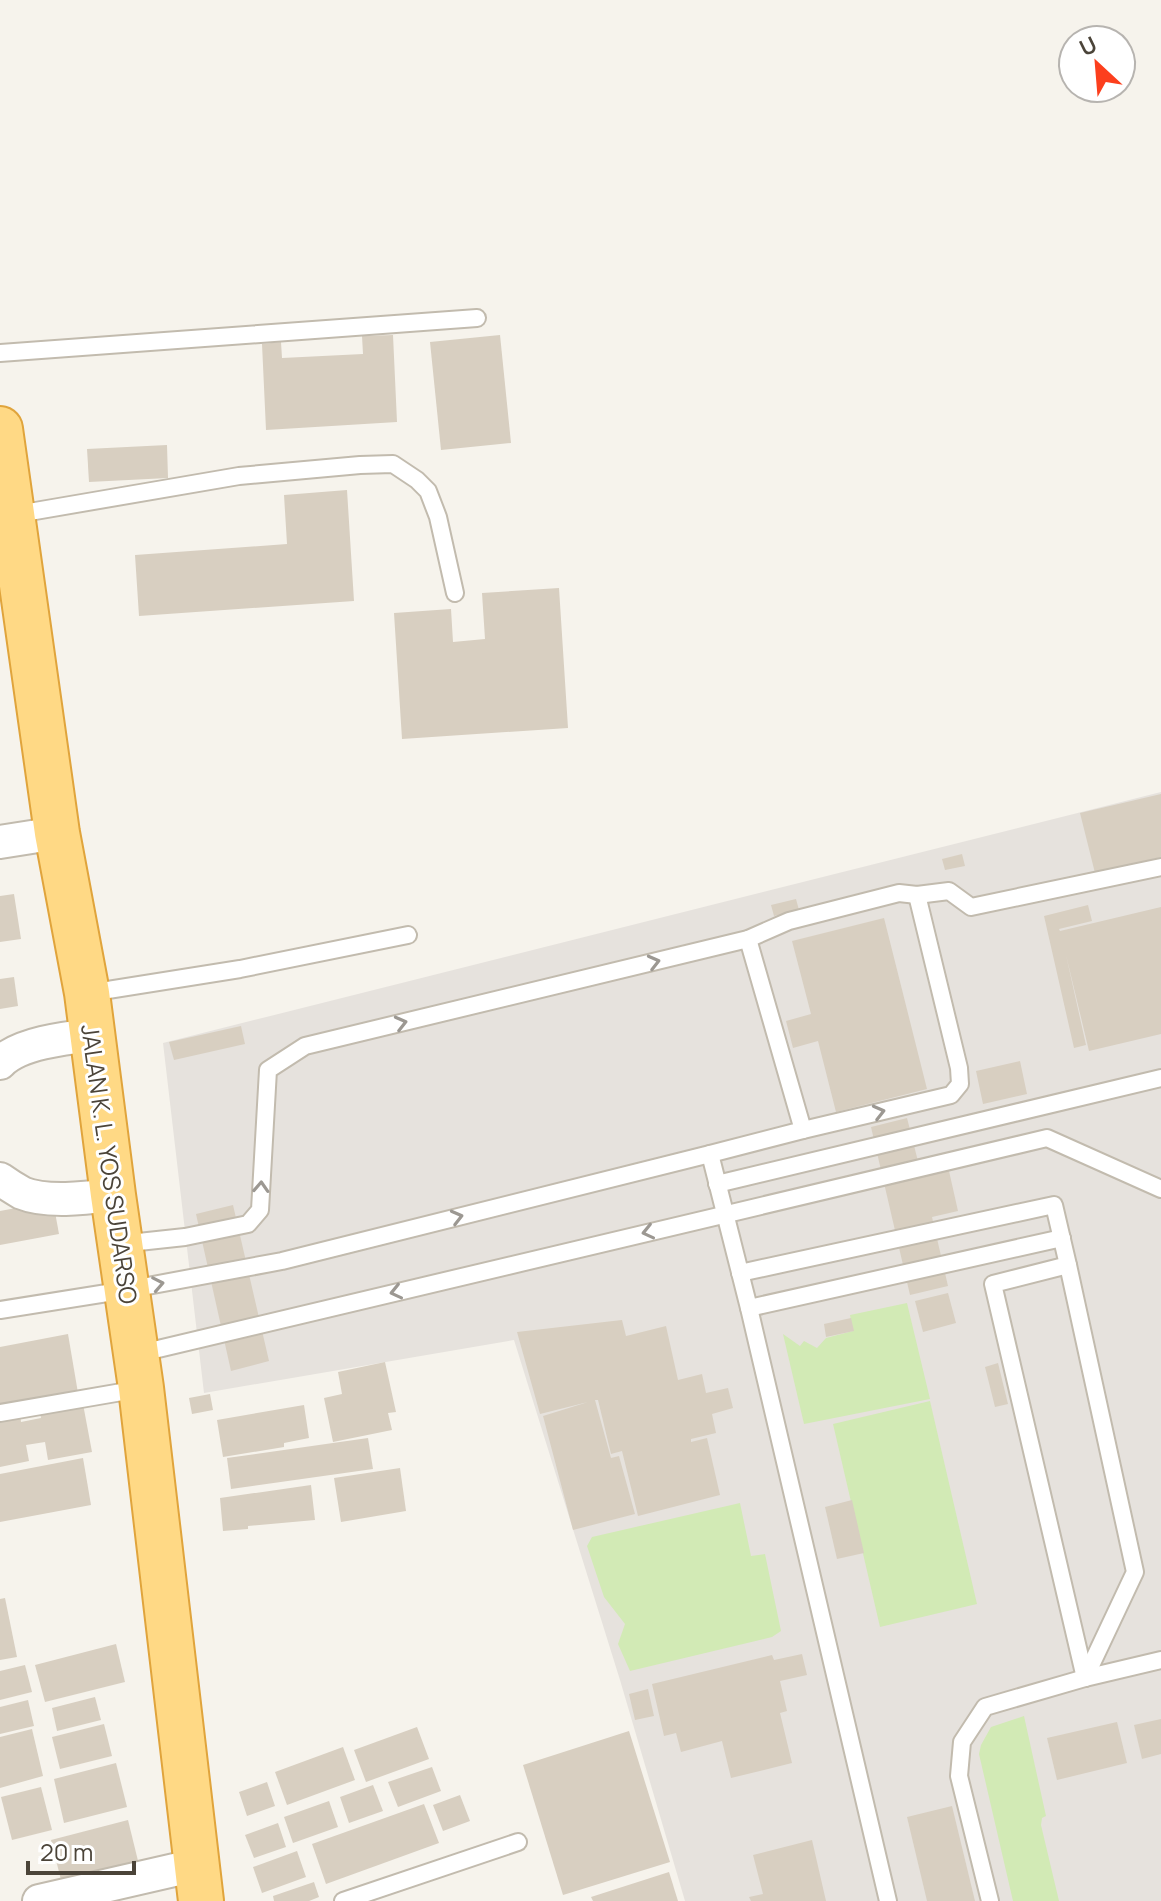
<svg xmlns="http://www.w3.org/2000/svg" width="1161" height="1901" viewBox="0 0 1161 1901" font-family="Manrope,sans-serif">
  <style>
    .industrial { fill: #e6e2dd }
    .green { fill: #d2eab5 }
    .building { fill: #d8cfc1 }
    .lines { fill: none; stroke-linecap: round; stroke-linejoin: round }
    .service-casing { stroke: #c2bbae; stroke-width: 20 }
    .minor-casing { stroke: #c2bbae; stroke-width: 36 }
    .trunk-casing { stroke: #e0a43c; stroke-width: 48 }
    .service { stroke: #fff; stroke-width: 16 }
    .minor { stroke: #fff; stroke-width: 32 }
    .trunk { stroke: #ffd985; stroke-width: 44 }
    .oneway { stroke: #9c9892 }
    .labels { text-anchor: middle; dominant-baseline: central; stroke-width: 6; stroke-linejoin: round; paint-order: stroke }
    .street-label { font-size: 24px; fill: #4b4439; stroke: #fff }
  </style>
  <rect width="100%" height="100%" fill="#f6f3ec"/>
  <path class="industrial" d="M 1161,792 L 1161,1901 L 685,1901 L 620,1680 L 514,1340 L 204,1393 L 163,1043 Z"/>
  <g class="green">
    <path d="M 907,1303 L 930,1399 L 804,1424 L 783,1334 L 800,1346 L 804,1341 L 817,1348 L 826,1338 L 853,1331 L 850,1315 Z"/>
    <path d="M 930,1401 L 977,1604 L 880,1627 L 833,1424 Z"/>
    <path d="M 740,1503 L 751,1556 L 765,1554 L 781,1631 L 772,1637 L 630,1671 L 618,1644 L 625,1624 L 604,1597 L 587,1546 L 592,1537 Z"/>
    <path d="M 1024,1716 L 1046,1816 L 1042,1818 L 1041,1825 L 1059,1901 L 1013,1901 L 979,1754 L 981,1745 L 991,1727 Z"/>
  </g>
  <g class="building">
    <path d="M 393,335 L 397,422 L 266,430 L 262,344 L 281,342 L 282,358 L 363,354 L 362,336 Z"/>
    <path d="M 500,335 L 511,443 L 441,450 L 430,342 Z"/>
    <path d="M 167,445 L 168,478 L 89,482 L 87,449 Z"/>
    <path d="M 347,490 L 354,601 L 139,616 L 135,555 L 287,544 L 284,495 Z"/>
    <path d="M 559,588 L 568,728 L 402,739 L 394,613 L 451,609 L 453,642 L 485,639 L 482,593 Z"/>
    <path d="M 1161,794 L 1161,857 L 1095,873 L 1080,813 Z"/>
    <path d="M 962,854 L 965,866 L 945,870 L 942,859 Z"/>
    <path d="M 14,894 L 21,939 L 0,942 L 0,896 Z"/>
    <path d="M 796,899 L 799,910 L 774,916 L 771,905 Z"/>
    <path d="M 1088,905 L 1092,921 L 1059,929 L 1060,931 L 1161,907 L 1161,1034 L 1089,1051 L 1066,955 L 1086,1045 L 1074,1048 L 1044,916 Z"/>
    <path d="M 884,918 L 927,1089 L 836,1112 L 818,1041 L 793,1048 L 786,1021 L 811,1014 L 792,941 Z"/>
    <path d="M 14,977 L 18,1006 L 0,1009 L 0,979 Z"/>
    <path d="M 241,1026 L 245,1044 L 174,1060 L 169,1042 Z"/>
    <path d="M 1020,1061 L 1027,1094 L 983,1104 L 976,1071 Z"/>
    <path d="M 907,1118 L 922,1177 L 949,1171 L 958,1211 L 932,1217 L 948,1286 L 910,1295 L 871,1127 Z"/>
    <path d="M 53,1201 L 59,1234 L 0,1245 L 0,1211 Z"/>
    <path d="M 233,1205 L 269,1361 L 231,1371 L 196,1214 Z"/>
    <path d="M 948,1293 L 956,1323 L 923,1332 L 915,1301 Z"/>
    <path d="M 851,1318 L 854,1331 L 826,1337 L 824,1324 Z"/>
    <path d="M 622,1320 L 626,1336 L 666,1326 L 678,1380 L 702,1374 L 706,1393 L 728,1388 L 733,1408 L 712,1414 L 716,1433 L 691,1439 L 691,1442 L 707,1438 L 720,1495 L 638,1516 L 622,1451 L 611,1454 L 598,1400 L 595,1400 L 611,1458 L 619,1456 L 635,1514 L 573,1530 L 543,1416 L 588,1402 L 540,1414 L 517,1332 Z"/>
    <path d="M 68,1334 L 78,1393 L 0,1407 L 0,1347 Z"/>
    <path d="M 385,1362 L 396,1412 L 388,1413 L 392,1430 L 333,1442 L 324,1398 L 342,1394 L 338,1372 Z"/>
    <path d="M 998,1363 L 1008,1404 L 995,1407 L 985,1367 Z"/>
    <path d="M 210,1394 L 213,1410 L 192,1414 L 189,1398 Z"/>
    <path d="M 83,1404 L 92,1452 L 48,1460 L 45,1442 L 26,1445 L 29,1461 L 0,1467 L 0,1418 L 20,1414 L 21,1422 L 41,1418 L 40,1413 Z"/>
    <path d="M 304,1405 L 309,1438 L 284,1443 L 284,1447 L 223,1457 L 217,1420 Z"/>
    <path d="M 368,1438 L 373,1469 L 231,1489 L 227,1458 Z"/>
    <path d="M 83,1458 L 91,1505 L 0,1522 L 0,1474 Z"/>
    <path d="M 400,1468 L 406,1511 L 341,1522 L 334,1478 Z"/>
    <path d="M 311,1485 L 315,1520 L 248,1526 L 248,1529 L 223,1531 L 220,1498 Z"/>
    <path d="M 852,1500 L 864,1553 L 837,1559 L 825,1507 Z"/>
    <path d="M 5,1598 L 17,1657 L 0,1660 L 0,1599 Z"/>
    <path d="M 116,1644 L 125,1682 L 45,1702 L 35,1665 Z"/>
    <path d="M 802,1654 L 807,1675 L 780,1681 L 787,1711 L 780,1713 L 792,1763 L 731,1778 L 722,1741 L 681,1752 L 676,1733 L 664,1736 L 652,1684 L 772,1655 L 774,1660 Z"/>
    <path d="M 25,1665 L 32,1692 L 0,1700 L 0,1671 Z"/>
    <path d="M 648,1689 L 654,1716 L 635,1720 L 629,1694 Z"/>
    <path d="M 95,1697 L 101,1720 L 57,1731 L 52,1708 Z"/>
    <path d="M 28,1700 L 34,1726 L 0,1734 L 0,1707 Z"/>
    <path d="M 1161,1719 L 1161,1754 L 1142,1759 L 1134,1725 Z"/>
    <path d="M 1117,1722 L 1127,1763 L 1057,1780 L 1047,1738 Z"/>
    <path d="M 104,1724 L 112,1756 L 60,1769 L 52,1737 Z"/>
    <path d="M 417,1727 L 429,1759 L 366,1782 L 354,1750 Z"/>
    <path d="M 32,1729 L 43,1776 L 0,1788 L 0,1737 Z"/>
    <path d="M 629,1731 L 670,1862 L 563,1895 L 523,1765 Z"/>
    <path d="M 343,1747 L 355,1780 L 287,1805 L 275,1772 Z"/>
    <path d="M 116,1763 L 127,1807 L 64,1823 L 54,1779 Z"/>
    <path d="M 432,1767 L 441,1791 L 398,1807 L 388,1782 Z"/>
    <path d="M 267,1782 L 275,1806 L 247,1816 L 239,1792 Z"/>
    <path d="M 373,1785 L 383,1811 L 349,1823 L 340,1797 Z"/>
    <path d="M 41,1787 L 52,1830 L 12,1840 L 1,1797 Z"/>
    <path d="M 460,1795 L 470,1821 L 443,1831 L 433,1805 Z"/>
    <path d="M 329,1801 L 338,1827 L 293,1843 L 284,1817 Z"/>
    <path d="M 424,1804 L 439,1843 L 326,1884 L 312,1844 Z"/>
    <path d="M 952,1806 L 975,1901 L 927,1901 L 907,1817 Z"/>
    <path d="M 128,1820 L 140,1869 L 63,1888 L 51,1840 Z"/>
    <path d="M 278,1823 L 286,1847 L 254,1858 L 245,1835 Z"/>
    <path d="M 812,1840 L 826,1901 L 751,1901 L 749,1897 L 763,1894 L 753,1855 Z"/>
    <path d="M 297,1851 L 306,1877 L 262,1893 L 253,1867 Z"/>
    <path d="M 669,1872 L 678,1901 L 593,1901 L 591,1897 Z"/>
    <path d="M 314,1882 L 319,1897 L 309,1901 L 274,1901 L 273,1896 Z"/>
  </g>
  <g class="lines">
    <defs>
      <g id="service">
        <path d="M 0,353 L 477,318"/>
        <path d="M 12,515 L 239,476 L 360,465 L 393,464 L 417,480 L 428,491 L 438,517 L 455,593"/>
        <path d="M 748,939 L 803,1130 L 710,1154 L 749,1308 L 888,1901"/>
        <path d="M 89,993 L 240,969 L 408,935"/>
        <path d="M 803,1130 L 951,1095 L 960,1084 L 959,1068 L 917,895"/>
        <path d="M 717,1184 L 1161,1078"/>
        <path d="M 120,1244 L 185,1237 L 248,1224 L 260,1210 L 268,1070 L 305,1046 L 748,939 L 789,921 L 899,893 L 917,895 L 949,891 L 971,907 L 1161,867"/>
        <path d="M 1068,1265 L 1135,1572 L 1085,1678"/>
        <path d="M 740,1273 L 1054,1205 L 1068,1265 L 993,1284 L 1085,1678"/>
        <path d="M 749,1308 L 1062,1238"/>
        <path d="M 0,1310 L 126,1290 L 282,1261 L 710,1154"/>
        <path d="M 137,1354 L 1047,1138 L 1161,1189"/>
        <path d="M 0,1413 L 139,1389"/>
        <path d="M 343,1901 L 518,1842"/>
        <path d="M 990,1901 L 959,1776 L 962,1742 L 985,1707 L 1085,1678 L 1161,1660"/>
      </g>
      <g id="minor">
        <path d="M 0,842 L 57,833"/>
        <path d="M 0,1063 C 19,1043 66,1038 93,1035"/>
        <path d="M 0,1179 C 7,1184 15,1189 22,1193 C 46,1203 87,1198 113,1195"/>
        <path d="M 39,1901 L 196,1865"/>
      </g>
      <path id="trunk" d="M 0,429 L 57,833 L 87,993 L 113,1195 L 141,1388 L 201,1901"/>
    </defs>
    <use href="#service" class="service-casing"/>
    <use href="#minor" class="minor-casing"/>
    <use href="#trunk" class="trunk-casing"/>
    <use href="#service" class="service"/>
    <use href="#minor" class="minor"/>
    <use href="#trunk" class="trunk"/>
  </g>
  <defs><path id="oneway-chevron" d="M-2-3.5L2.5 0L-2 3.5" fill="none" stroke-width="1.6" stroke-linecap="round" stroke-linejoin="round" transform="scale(2)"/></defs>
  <g class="oneway">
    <use href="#oneway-chevron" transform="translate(654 962) rotate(-14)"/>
    <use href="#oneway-chevron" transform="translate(401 1023) rotate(-14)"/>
    <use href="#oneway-chevron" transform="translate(879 1112) rotate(-14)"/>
    <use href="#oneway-chevron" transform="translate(261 1187) rotate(-87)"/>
    <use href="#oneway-chevron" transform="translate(457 1217) rotate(-14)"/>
    <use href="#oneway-chevron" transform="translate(648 1232) rotate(167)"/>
    <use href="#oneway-chevron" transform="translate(158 1284) rotate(-11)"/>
    <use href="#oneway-chevron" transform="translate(396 1292) rotate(167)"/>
  </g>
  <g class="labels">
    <g class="street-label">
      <text transform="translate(110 1164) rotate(82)">JALAN K. L. YOS SUDARSO</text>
    </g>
  </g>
  <g transform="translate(1097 64) rotate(334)"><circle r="38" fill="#ffffff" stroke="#b7b4b0" stroke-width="2"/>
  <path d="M0-6L14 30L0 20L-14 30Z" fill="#fc3f1d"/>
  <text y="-12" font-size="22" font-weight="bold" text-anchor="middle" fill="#4b4439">U</text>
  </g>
  <path d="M28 1861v12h106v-12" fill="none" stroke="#4b4439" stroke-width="4"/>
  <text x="40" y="1861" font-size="24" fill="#4b4439" stroke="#ffffff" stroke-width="6" paint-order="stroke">20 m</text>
</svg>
